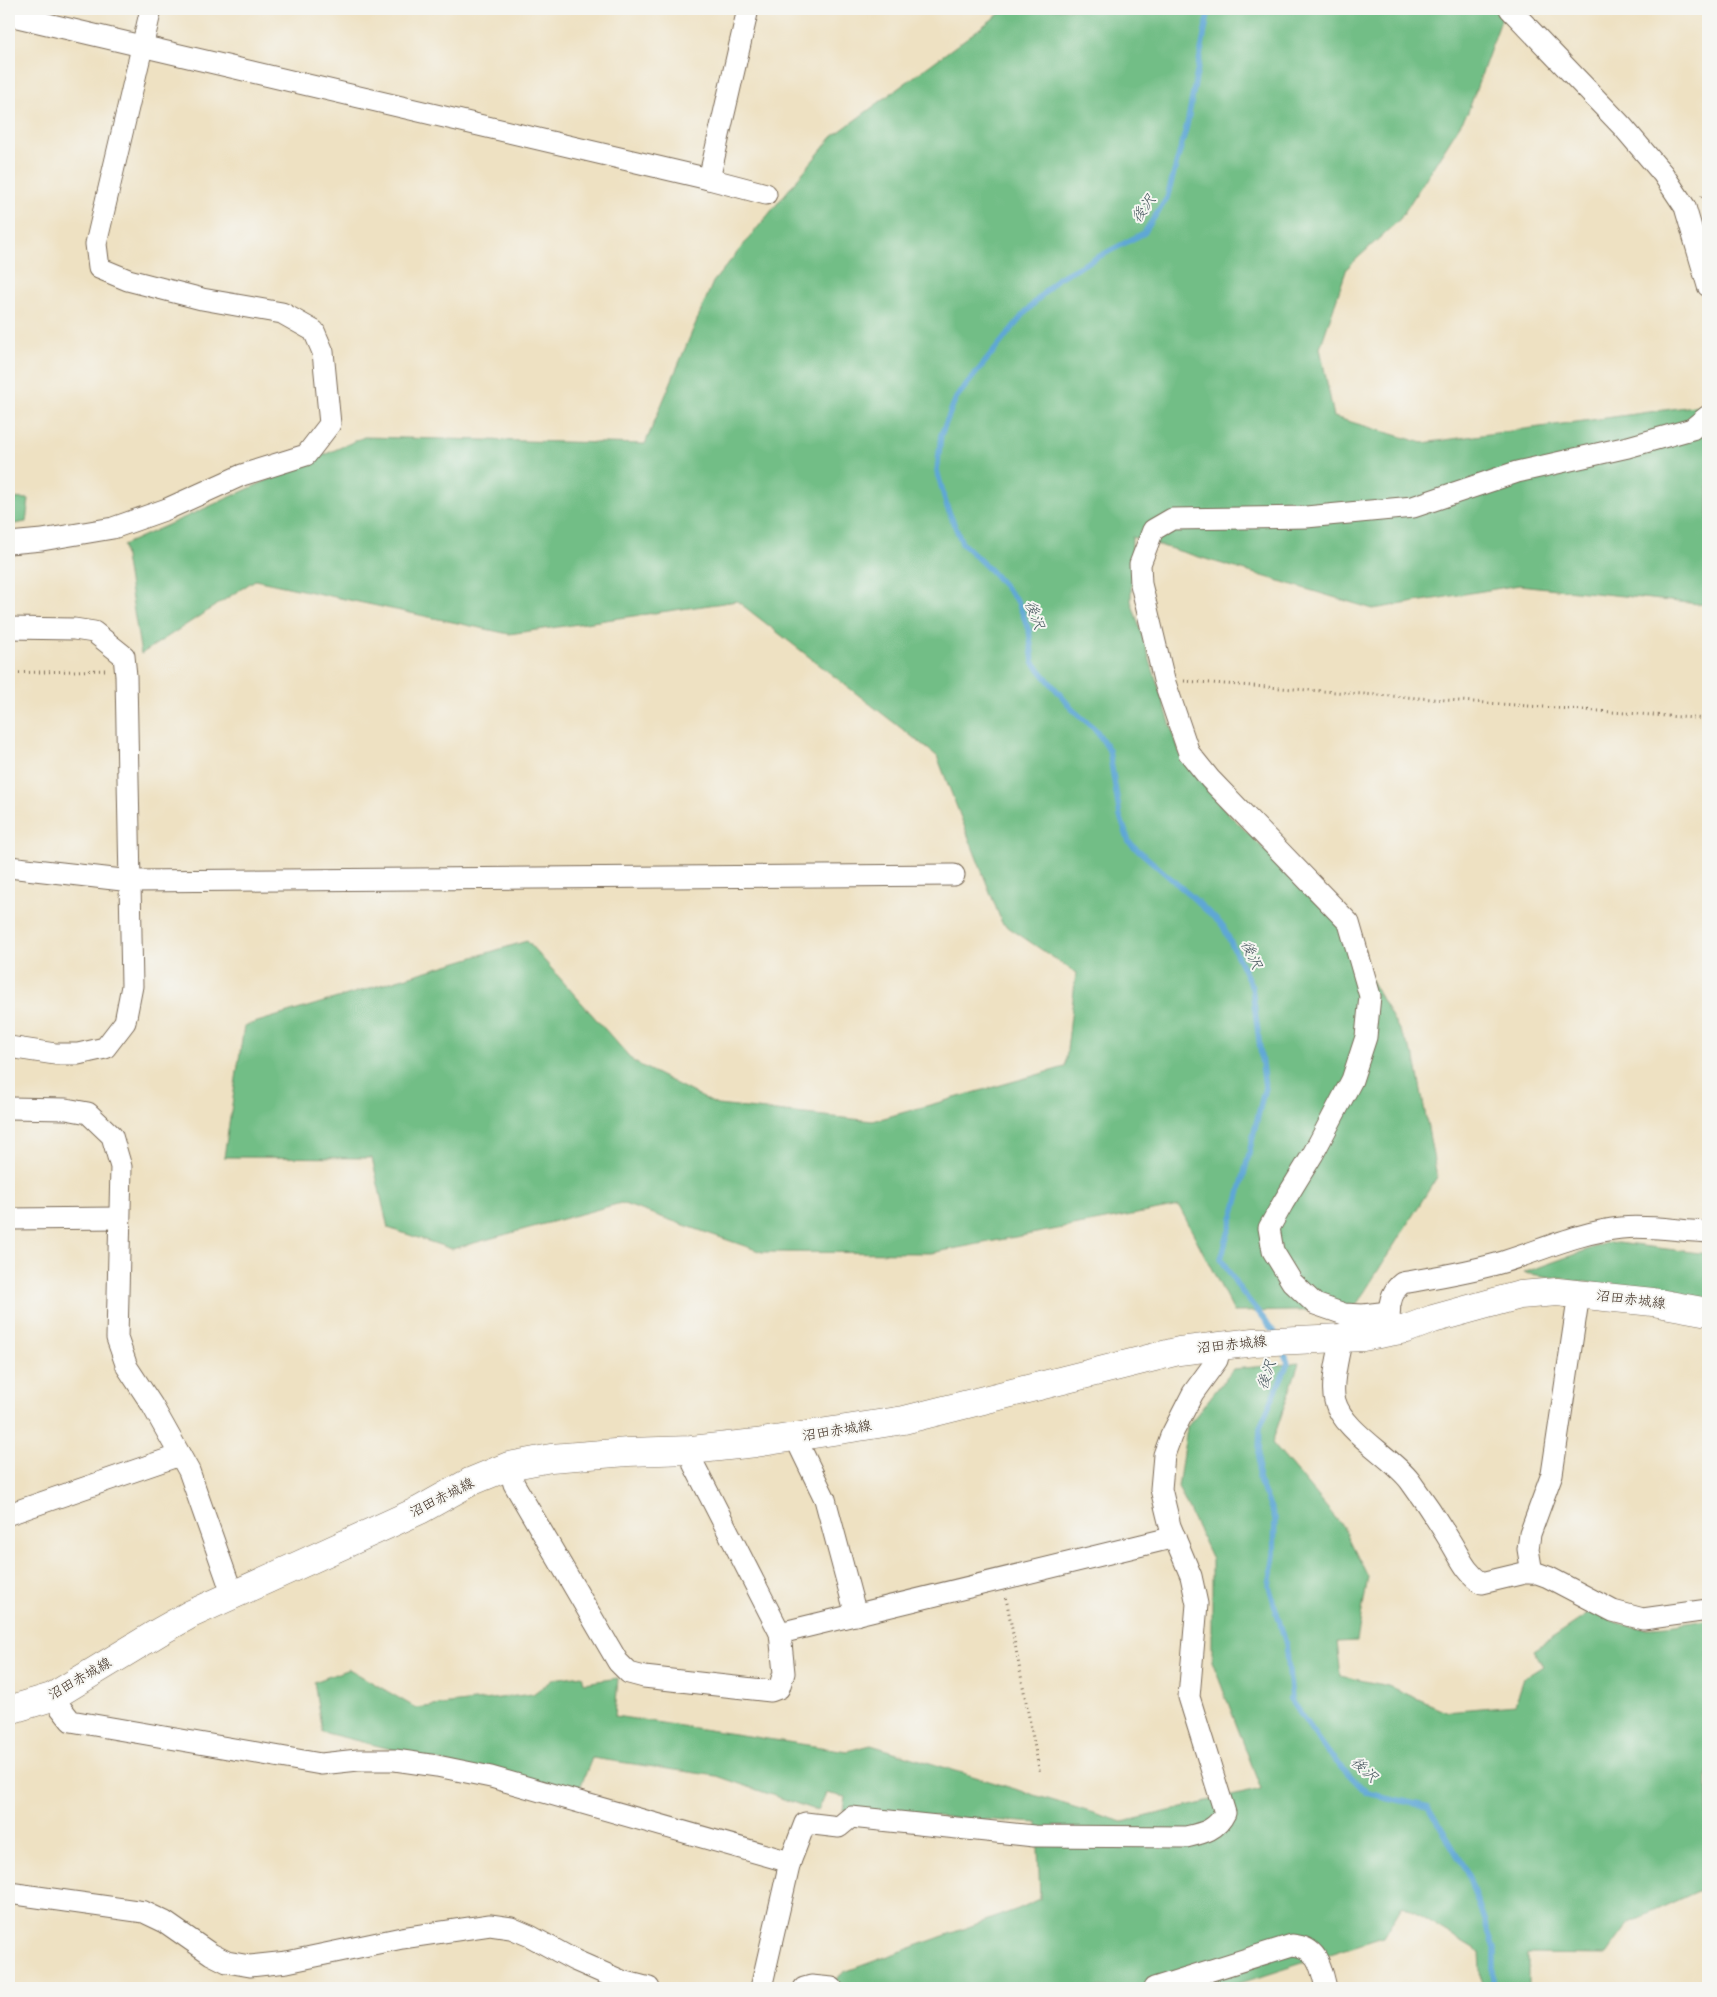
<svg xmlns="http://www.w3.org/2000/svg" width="1717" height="1997" viewBox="0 0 1717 1997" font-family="Kalam,'Klee One',sans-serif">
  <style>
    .forest { fill: #72be86; stroke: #567452 }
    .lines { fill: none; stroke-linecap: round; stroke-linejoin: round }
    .stream { stroke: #5ea7d5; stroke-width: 5.5 }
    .minor-casing { stroke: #7a6a57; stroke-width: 23 }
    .major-casing { stroke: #7a6a57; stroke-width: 29 }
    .path { stroke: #7a6a57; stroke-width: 3; stroke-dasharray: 1 4; stroke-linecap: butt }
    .minor { stroke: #fff; stroke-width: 21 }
    .major { stroke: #fff; stroke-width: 28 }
    .labels { text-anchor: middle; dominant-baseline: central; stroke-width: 4; stroke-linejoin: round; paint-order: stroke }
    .street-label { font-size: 14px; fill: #3b2a1e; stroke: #f6f6f2 }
    .water-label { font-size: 15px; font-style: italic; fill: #47565e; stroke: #f6f6f2 }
  </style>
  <rect width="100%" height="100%" fill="#f6f6f2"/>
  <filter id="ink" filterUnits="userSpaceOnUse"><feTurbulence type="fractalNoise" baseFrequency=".02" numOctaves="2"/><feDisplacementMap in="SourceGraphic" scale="10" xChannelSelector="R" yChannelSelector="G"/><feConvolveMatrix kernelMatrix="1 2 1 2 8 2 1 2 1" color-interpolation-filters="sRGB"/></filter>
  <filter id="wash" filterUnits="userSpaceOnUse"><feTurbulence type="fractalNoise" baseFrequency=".0096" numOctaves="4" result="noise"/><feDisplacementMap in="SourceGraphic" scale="20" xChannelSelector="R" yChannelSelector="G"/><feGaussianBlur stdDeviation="1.12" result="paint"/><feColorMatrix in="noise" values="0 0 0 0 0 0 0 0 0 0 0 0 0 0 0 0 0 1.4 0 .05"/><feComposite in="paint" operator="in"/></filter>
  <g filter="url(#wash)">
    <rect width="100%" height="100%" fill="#eee1c2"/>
    <g class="forest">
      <path d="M 1006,9 L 1505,9 L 1468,112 L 1400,219 L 1347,268 L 1320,348 L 1334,417 L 1423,443 L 1708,404 L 1708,605 L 1519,585 L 1373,609 L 1132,537 L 1131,601 L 1180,754 L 1225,810 L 1340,925 L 1415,1058 L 1437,1177 L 1353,1310 L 1234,1312 L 1179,1206 L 931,1253 L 762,1252 L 621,1203 L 452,1249 L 388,1228 L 372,1158 L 224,1157 L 244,1026 L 527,941 L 634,1062 L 717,1105 L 873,1121 L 1065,1067 L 1076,973 L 1002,923 L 937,756 L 737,601 L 509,634 L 255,580 L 141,654 L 123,545 L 364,437 L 645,444 L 713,282 L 832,137 Z"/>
      <path d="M 9,498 L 29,499 L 26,522 L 9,525 Z"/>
      <path d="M 1609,1242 L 1708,1254 L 1708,1299 L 1523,1273 Z"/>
      <path d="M 1299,1363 L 1272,1443 L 1344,1528 L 1368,1577 L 1357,1641 L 1337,1642 L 1341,1676 L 1388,1686 L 1446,1711 L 1515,1705 L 1524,1678 L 1543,1666 L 1534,1650 L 1594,1610 C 1602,1614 1610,1620 1619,1623 C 1640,1632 1686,1624 1708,1619 L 1708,1886 L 1630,1922 L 1606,1955 L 1528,1954 L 1528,1988 L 1482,1988 L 1480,1952 L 1402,1905 L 1383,1937 L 1225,1988 L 826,1988 L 844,1972 L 1018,1909 L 1040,1899 L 1037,1823 L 843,1810 L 845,1797 L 826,1793 L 818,1811 L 717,1776 L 592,1758 L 577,1795 L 322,1732 L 314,1682 L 349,1669 L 416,1708 L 533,1694 L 553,1679 L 582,1675 L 584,1683 L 618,1678 L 615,1716 L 847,1751 L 871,1745 L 1123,1822 L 1261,1789 L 1212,1661 L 1212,1559 L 1178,1487 L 1187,1427 L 1233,1369 Z"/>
    </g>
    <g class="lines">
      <g class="stream">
        <path d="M 1209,9 L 1187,125 L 1167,198 L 1144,233 L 1058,278 L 1023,315 L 956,398 L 941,435 L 937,471 L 947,507 L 962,543 L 992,572 L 1018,602 L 1029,630 L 1033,662 L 1073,710 L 1096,730 L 1109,750 L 1120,816 L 1129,842 L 1192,897 L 1223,926 L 1252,987 L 1265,1087 L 1240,1191 L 1221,1259 L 1239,1288 L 1275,1333"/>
        <path d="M 1283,1348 L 1288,1363 L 1260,1427 L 1258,1478 L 1275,1518 L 1274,1555 L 1269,1586 L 1286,1644 L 1292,1698 L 1290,1699 L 1327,1752 L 1367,1793 L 1429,1807 L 1467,1872 L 1494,1948 L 1494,1988"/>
        <path d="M 1300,1988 L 1306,1987"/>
      </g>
    </g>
  </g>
  <g filter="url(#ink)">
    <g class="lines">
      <defs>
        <g id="minor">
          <path d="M 1510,9 L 1623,127 L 1663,174 L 1685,207 L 1708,286"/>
          <path d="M 9,15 L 709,179 L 766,194"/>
          <path d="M 709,179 L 748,9"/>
          <path d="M 9,543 L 42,540 L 113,528 L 167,509 L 242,475 L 306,455 L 330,424 L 323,352 L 314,331 L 282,313 L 202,299 L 128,280 L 99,268 L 96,244 L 151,9"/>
          <path d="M 9,628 L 74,629 L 94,632 L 124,656 L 126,676 L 132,986 L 125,1022 L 105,1048 L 78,1054 L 55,1054 L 9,1047"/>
          <path d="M 9,867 L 131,881 L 954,875"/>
          <path d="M 9,1108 L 66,1109 L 88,1113 L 112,1136 L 121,1167 L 117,1338 L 127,1367 L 152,1405 L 189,1471 L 233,1596"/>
          <path d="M 9,1219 L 119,1218"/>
          <path d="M 1389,1312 L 1363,1315 L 1344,1314 L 1315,1304 L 1292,1282 L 1273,1251 L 1269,1228 L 1283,1203 L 1313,1154 L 1352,1080 L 1366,1037 L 1370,996 L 1349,923 L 1210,779 L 1189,753 L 1164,680 L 1141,584 L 1140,564 L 1153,530 L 1172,519 L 1306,517 L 1413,507 L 1517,472 L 1628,447 L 1692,429 L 1708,416"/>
          <path d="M 1390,1325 C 1388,1309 1389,1293 1402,1283 C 1436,1277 1470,1272 1503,1262 C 1542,1250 1580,1232 1621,1228 C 1649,1225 1679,1231 1708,1232"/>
          <path d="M 1342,1337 C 1339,1354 1330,1385 1335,1401 C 1343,1431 1391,1456 1410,1481 C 1424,1500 1438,1521 1450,1541 C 1460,1557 1466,1573 1482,1583 L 1524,1573 L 1537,1573 L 1548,1577 L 1613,1611 L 1643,1619 L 1708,1610"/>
          <path d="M 795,1437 L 825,1499 L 856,1615"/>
          <path d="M 509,1466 L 514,1484 L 618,1662 L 629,1673 L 644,1677 L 771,1691 L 779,1688 L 784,1673 L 780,1633 L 694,1465 L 691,1450"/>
          <path d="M 9,1514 L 180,1455"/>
          <path d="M 1532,1573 L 1528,1549 L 1530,1534 L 1552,1474 L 1579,1294"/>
          <path d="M 780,1633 L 1175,1537"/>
          <path d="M 52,1697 L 71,1721 L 321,1764 L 358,1760 L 395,1760 L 437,1766 L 491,1777 L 790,1862"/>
          <path d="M 9,1893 L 144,1912 L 165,1922 L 211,1954 L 227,1962 L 250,1966 L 287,1962 L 402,1938 L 490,1925 L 511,1928 L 530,1936 L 574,1960 L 622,1981 L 649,1988"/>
          <path d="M 761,1988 L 790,1862 L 805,1823 L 839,1827 L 851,1817 L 1034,1836 L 1186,1837 C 1203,1833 1217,1830 1225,1813 L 1189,1697 L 1197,1604 L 1191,1576 L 1170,1526 L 1161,1489 L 1164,1455 L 1171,1436 L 1193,1393 L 1217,1360 L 1221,1345"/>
          <path d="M 804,1988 L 811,1986 L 832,1988"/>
          <path d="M 1154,1988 L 1292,1945 C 1318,1947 1321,1966 1326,1988"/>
        </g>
        <path id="major" d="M 9,1710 L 52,1697 L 159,1632 L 191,1614 L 420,1510 L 470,1482 L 509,1466 L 551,1458 L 628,1452 L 691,1450 L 756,1443 L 904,1420 L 1179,1351 L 1254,1342 L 1363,1337 L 1406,1329 L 1433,1319 L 1520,1295 L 1557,1292 L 1653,1302 L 1708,1312"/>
      </defs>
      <use href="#minor" class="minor-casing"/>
      <use href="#major" class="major-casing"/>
      <g class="path">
        <path d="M 1701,197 L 1708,193"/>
        <path d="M 9,673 L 106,670"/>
        <path d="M 1184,681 L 1708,719"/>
        <path d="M 1006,1598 L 1040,1774"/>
      </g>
      <use href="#minor" class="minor"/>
      <use href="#major" class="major"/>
    </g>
  </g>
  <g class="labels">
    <g class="street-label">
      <text transform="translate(1631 1300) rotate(7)">沼田赤城線</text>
      <text transform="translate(1232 1345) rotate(-6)">沼田赤城線</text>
      <text transform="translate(837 1431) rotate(-9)">沼田赤城線</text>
      <text transform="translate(442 1498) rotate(-27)">沼田赤城線</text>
      <text transform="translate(80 1679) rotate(-30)">沼田赤城線</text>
    </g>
    <g class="water-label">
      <text transform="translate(1144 209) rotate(-54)">後沢</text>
      <text transform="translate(1034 615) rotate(69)">後沢</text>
      <text transform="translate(1251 955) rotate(65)">後沢</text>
      <text transform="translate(1267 1375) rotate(-71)">後沢</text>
      <text transform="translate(1364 1770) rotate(43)">後沢</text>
    </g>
  </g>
  <rect width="1717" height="1997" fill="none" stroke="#f6f6f2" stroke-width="30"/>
</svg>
